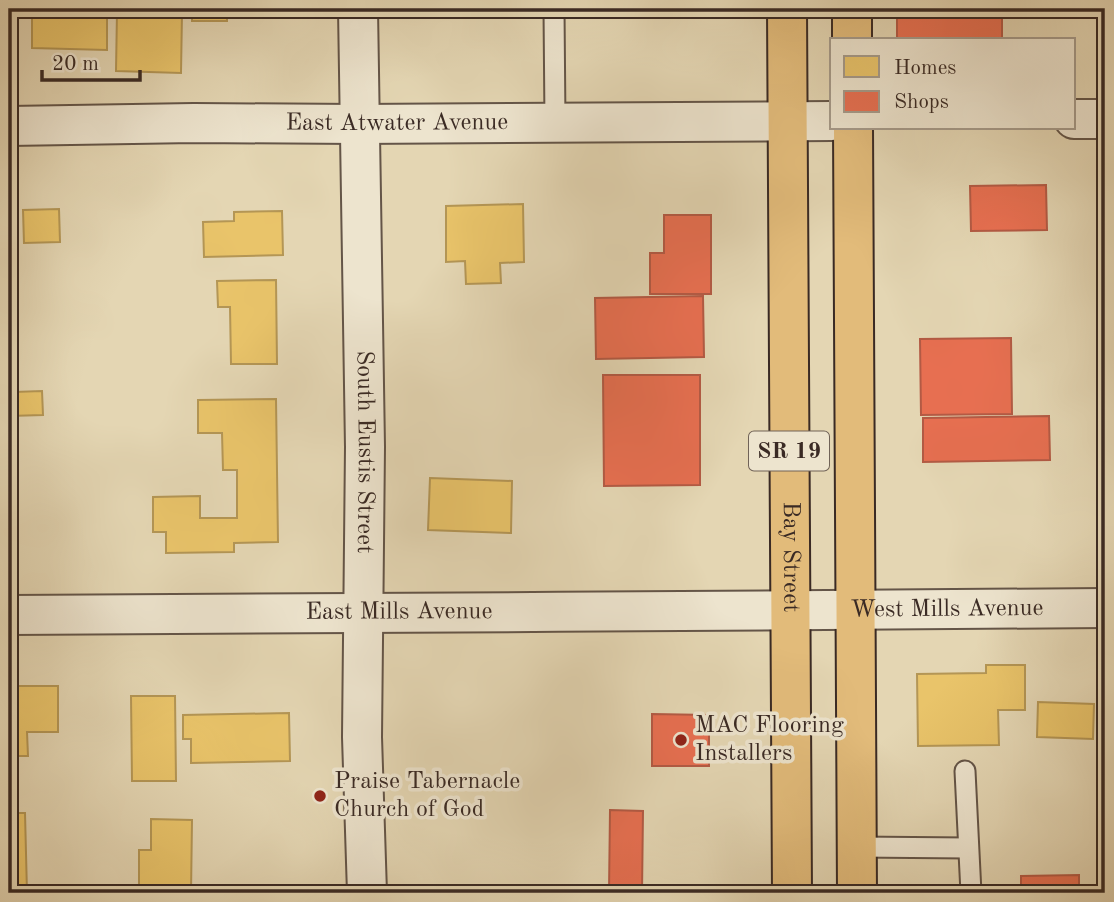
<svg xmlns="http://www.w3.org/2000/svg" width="1114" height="902" viewBox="0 0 1114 902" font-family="'Old Standard TT',serif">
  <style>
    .homes { fill: #e9c46a; stroke: #b49655; stroke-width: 2 }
    .shops { fill: #e76f51; stroke: #b35a44; stroke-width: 2 }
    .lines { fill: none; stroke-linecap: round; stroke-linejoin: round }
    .service-casing { stroke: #645548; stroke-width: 23 }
    .minor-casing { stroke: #645548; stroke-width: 42 }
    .primary-casing { stroke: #3a2a24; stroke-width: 42 }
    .service { stroke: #ede4ce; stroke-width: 19 }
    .minor { stroke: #ede4ce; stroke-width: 38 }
    .primary { stroke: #e2bb7a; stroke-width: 38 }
    .poi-dot { fill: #8f2418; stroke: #ede4ce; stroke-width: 2.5 }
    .labels { text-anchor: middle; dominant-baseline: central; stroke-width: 7; stroke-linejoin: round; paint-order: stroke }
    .shield { fill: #ede4ce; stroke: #706257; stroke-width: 2 }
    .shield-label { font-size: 23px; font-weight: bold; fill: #3a2a24 }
    .street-label { font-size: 24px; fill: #3a2a24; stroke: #ede4ce }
    .poi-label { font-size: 24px; fill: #3a2a24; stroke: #ede4ce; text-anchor: start }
  </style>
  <rect width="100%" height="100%" fill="#e4d6b3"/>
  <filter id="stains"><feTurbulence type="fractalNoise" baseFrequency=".00286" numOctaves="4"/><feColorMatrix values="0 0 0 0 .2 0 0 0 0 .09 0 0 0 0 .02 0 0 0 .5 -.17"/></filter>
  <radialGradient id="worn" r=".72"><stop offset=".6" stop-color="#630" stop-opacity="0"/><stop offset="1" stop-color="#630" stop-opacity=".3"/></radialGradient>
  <g class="homes">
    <path d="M 32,9 L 107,9 L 107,50 L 32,48 Z"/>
    <rect x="192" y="9" width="35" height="12"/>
    <path d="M 117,12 L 182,13 L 181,73 L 116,71 Z"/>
    <path d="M 523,204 L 524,262 L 500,263 L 501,283 L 466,284 L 465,261 L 446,262 L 446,206 Z"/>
    <path d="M 59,209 L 60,242 L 24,243 L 23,210 Z"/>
    <path d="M 282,211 L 283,255 L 204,257 L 203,222 L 234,221 L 234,212 Z"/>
    <path d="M 276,280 L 277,364 L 231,364 L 230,307 L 218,307 L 217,281 Z"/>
    <path d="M 13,375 L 14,392 L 42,391 L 43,415 L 9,416 L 9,376 Z"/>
    <path d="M 276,399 L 278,542 L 234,543 L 234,552 L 166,553 L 166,532 L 153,532 L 153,497 L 200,496 L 200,518 L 237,518 L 237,470 L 223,470 L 222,433 L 198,433 L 198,400 Z"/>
    <path d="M 9,463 L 16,463 L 15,503 L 9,503 Z"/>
    <path d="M 430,478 L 512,481 L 511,533 L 428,530 Z"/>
    <path d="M 986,665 L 1025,665 L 1025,710 L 998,710 L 999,745 L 918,746 L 917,674 L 986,673 Z"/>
    <path d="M 9,686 L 58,686 L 58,732 L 27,732 L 28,756 L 9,756 Z"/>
    <path d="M 131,696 L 175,696 L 176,781 L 132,781 Z"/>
    <path d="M 1038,702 L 1094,704 L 1093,739 L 1037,737 Z"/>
    <path d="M 289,713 L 290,761 L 191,763 L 191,739 L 183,739 L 183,715 Z"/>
    <path d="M 9,813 L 25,813 L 27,893 L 9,893 Z"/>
    <path d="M 151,819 L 192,820 L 191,893 L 139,893 L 139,850 L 151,850 Z"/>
  </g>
  <g class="shops">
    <path d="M 897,9 L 1002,9 L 1002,39 L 897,40 Z"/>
    <path d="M 1046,185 L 1047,230 L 971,231 L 970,186 Z"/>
    <path d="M 664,215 L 711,215 L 711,294 L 650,294 L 650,253 L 664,253 Z"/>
    <path d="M 703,296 L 704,357 L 596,359 L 595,298 Z"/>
    <path d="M 1011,338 L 1012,414 L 921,415 L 920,339 Z"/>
    <path d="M 603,375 L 700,375 L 700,485 L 604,486 Z"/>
    <path d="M 1049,416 L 1050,460 L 923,462 L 923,418 Z"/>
    <path d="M 652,714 L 709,715 L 709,766 L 652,766 Z"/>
    <path d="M 610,810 L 643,811 L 642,893 L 609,893 Z"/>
    <path d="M 1079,875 L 1079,893 L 1021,893 L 1021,876 Z"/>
  </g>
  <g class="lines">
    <defs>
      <g id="service">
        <path d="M 554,9 L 555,123"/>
        <path d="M 965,771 L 971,893"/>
        <path d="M 857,847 L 968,848"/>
      </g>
      <g id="minor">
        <path id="s1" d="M 358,9 L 365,447 L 362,737 L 367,893"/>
        <path d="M 1074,119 L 1105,119"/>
        <path id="s2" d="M 9,126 L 194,123 L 358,124 L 832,121"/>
        <path id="s3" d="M 9,615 C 374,611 740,613 1105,608"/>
      </g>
      <g id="primary">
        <path id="s4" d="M 787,9 L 792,893"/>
        <path d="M 852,9 L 852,40"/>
        <path d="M 853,128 L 857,893"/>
      </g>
    </defs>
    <use href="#service" class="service-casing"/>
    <use href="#minor" class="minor-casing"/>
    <use href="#primary" class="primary-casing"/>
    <use href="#service" class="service"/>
    <use href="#minor" class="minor"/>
    <use href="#primary" class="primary"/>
  </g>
  <g class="poi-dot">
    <circle cx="681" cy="740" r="7"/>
    <circle cx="320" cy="796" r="7"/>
  </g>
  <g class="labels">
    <rect class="shield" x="749" y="431.5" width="80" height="39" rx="5"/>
    <g class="shield-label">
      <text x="789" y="451">SR 19</text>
    </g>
    <g class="street-label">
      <text stroke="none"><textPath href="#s2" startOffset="388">East Atwater Avenue</textPath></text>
      <text stroke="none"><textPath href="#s1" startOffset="443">South Eustis Street</textPath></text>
      <text stroke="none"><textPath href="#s4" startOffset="548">Bay Street</textPath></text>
      <text stroke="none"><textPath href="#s3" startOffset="938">West Mills Avenue</textPath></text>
      <text stroke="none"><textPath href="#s3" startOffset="390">East Mills Avenue</textPath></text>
    </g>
    <g class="poi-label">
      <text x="695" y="726">MAC Flooring<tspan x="695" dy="28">Installers</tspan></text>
      <text x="334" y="782">Praise Tabernacle<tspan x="334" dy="28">Church of God</tspan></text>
    </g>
  </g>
  <rect width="1114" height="902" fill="none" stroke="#e4d6b3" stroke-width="35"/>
  <rect x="10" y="10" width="1093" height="881" fill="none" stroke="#3a2a24" stroke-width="3.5"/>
  <rect x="18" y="18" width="1079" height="867" fill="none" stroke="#3a2a24" stroke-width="2"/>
  <rect x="830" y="38" width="245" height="91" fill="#ede4ce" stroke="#a59a8a" stroke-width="2"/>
  <rect x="844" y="56" width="35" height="21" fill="#e9c46a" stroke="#a59a8a" stroke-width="2"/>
  <text x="894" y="74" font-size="21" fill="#3a2a24">Homes</text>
  <rect x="844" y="91" width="35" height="21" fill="#e76f51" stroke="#a59a8a" stroke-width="2"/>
  <text x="894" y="108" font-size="21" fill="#3a2a24">Shops</text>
  <path d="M42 70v10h98v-10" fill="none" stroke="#3a2a24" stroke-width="3.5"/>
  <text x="52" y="70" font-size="21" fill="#3a2a24" stroke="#ede4ce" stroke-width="5" paint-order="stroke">20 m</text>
  <rect width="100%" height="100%" filter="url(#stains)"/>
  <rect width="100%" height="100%" fill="url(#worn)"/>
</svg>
